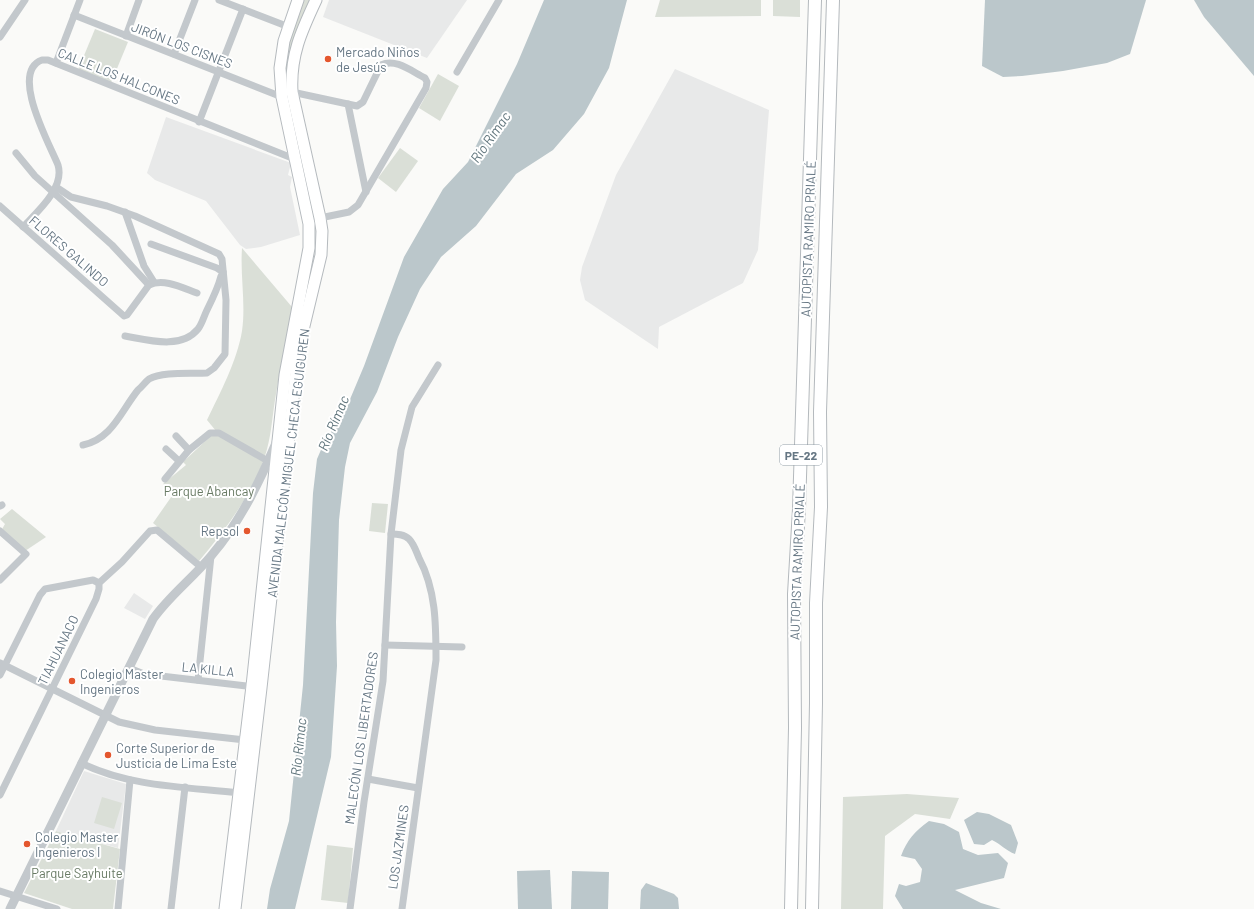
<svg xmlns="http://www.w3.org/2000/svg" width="1254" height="909" viewBox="0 0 1254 909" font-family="Barlow,sans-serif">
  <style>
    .built { fill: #e8e9e9 }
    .green { fill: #dadfd7 }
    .water { fill: #bbc7cb }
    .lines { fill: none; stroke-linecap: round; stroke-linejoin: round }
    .primary-casing { stroke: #b5babe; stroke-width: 13 }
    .trunk-casing { stroke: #b4b9bd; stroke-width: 14 }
    .minor { stroke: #c3c8cc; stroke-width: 7 }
    .tertiary { stroke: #c3c8cc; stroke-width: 9 }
    .primary { stroke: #fff; stroke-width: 11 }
    .trunk { stroke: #fff; stroke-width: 12 }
    .poi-dot { fill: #e4572e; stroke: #fff; stroke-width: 1.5 }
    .labels { text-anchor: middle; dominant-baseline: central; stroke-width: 4; stroke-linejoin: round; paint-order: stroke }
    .shield { fill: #fff; stroke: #939fa8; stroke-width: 1 }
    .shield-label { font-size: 12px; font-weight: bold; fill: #657683 }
    .street-label { font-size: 13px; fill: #657683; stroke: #fff }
    .poi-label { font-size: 13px; fill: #657683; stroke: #fff; text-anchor: start }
    .park-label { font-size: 13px; fill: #687a64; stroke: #fff }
    .water-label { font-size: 14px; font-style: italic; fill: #60757c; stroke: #fff }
  </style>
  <rect width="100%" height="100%" fill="#fafaf8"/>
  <g class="built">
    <path d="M 329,0 L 467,0 L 427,58 L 323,17 Z"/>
    <path d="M 675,69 L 769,110 L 758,250 L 743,283 L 659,327 L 658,349 L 585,300 L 580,280 L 582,267 L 616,175 Z"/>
    <path d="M 166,117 L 291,163 L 288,175 L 292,177 L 290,187 L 300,235 L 261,247 L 246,249 L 240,245 L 206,201 L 155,180 L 147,173 Z"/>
    <path d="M 134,593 L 153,606 L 145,619 L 124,608 Z"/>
    <path d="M 84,771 L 126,784 L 118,848 L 56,831 Z"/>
  </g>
  <g class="green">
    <path d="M 302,0 L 311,0 L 292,52 L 303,153 L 297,154 L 283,71 L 289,34 Z"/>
    <path d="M 660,0 L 761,0 L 761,16 L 655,17 Z"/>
    <path d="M 773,0 L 800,0 L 800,17 L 773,16 Z"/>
    <path d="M 95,29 L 128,42 L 111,83 L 78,70 Z"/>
    <path d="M 438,74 L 459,86 L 440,121 L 419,108 Z"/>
    <path d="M 400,148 L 418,161 L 396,192 L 378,178 Z"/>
    <path d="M 242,248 L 292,307 C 286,338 280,368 275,400 C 272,419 271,438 265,456 C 252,495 225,530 199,561 L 153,523 L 174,493 L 163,484 L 186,465 L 183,462 L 216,431 L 207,420 C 220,393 237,361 242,331 C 246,304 240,276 242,248 Z"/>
    <path d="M 372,503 L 388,504 L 385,533 L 369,531 Z"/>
    <path d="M 12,509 L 46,537 L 25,551 L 1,531 L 5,524 L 0,519 Z"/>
    <path d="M 907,794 L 959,798 L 950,819 L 915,814 L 885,836 L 883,909 L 841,909 L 843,797 Z"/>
    <path d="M 102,797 L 122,803 L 114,829 L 94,823 Z"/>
    <path d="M 56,831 L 120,849 L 113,909 L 72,909 L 24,893 Z"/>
    <path d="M 327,845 L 353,848 L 348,903 L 321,900 Z"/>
  </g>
  <g class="water">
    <path d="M 544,0 L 627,0 L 609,68 L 584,114 L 553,150 L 516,174 L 476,226 L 441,257 L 420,289 L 398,337 L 377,392 L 350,443 L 345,467 L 339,520 L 336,622 L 337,666 L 331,757 L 295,909 L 267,909 L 270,889 L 289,821 L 303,685 L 313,493 L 317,459 L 324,443 L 348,404 L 364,366 L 404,257 L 443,189 L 468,162 L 517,64 Z"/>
    <path d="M 985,0 L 1146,0 L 1130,54 L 1107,63 L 1063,71 L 1022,76 L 1003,77 L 982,66 Z"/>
    <path d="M 1194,0 L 1254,0 L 1254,76 L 1204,17 Z"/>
    <path d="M 977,812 L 989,814 L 1011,825 L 1018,843 L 1015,854 C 1006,851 1001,844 992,840 L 984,845 L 974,844 L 964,820 Z"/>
    <path d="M 929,821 L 944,824 L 959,832 L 963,849 L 978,855 L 998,853 L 1008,863 L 1004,878 L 955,890 L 981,903 L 1001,909 L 903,909 L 895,896 L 899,884 L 906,886 L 920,882 L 922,869 L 915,859 L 901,856 C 907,840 915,831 929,821 Z"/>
    <path d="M 550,870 L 552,909 L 518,909 L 517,871 Z"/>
    <path d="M 572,871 L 609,872 L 608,909 L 571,909 Z"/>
    <path d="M 646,883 L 674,894 L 678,898 L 679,909 L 640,909 L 641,890 Z"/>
  </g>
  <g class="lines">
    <defs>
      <g id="primary">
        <path d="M 225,909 L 252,686 L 285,375 L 309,248 L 309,224 L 282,97 L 280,68 L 284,41 L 298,0"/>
        <path d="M 235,909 L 261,688 L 296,372 L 304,326 L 321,255 L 322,231 L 320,218 L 292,92 C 290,56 301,32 316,0"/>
      </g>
      <g id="trunk">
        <path d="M 791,909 L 795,728 L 794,594 L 799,509 L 815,0"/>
        <path d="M 812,909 L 816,703 L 816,603 L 821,507 L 820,412 L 833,0"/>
      </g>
    </defs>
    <use href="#primary" class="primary-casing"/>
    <use href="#trunk" class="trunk-casing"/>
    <g class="minor">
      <path d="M 219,0 L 289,27"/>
      <path d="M 74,15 L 282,97"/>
      <path d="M 126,36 L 139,0"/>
      <path d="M 0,37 L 25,0"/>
      <path d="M 174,54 L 195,0"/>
      <path d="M 56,63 L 80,0"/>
      <path d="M 457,72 L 499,0"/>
      <path d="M 292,92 L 357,106 L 363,102 L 381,65 C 396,58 411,71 425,78 L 427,82 L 426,88 L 358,205 L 349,212 L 320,218"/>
      <path d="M 348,104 L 366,192"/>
      <path d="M 199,122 L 243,9"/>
      <path d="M 16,153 L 35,176 L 112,245 L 149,285"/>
      <path d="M 56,187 L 71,197 L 107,206 L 135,216 L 219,254 L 222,259 L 226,300 L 225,354 L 214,368 L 207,373 C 191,374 163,371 149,379 C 145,382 142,387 138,390 C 121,411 112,439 83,445"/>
      <path d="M 0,206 L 124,316 L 127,315 L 149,285 C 164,278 183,288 197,293"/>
      <path d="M 125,212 L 144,266 L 154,282"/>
      <path d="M 23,227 C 37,212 65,188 58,165 C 50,145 9,72 42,60 L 48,60 L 297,160"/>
      <path d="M 151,244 L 217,268 L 223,272"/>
      <path d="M 125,336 C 148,340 181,350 198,329 C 202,324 204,316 207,310 C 213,298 218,288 221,276"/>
      <path d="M 176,436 L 189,450"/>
      <path d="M 166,449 L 179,461"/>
      <path d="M 165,479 L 189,450 L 210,433 L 219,433 L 268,461"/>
      <path d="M 0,506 L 2,505"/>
      <path d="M 0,531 L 26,554 L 0,580"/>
      <path d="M 391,534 C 397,534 404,534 409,539 C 414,544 416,551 419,558 C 436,590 436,624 436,660 L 402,909"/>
      <path d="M 385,645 L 462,647"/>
      <path d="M 0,663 L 119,722 L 155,730 L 245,740"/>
      <path d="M 129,668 L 144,674 L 255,687"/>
      <path d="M 0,675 L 40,595 L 45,589 L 93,580 L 99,583"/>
      <path d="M 198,680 L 211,556"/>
      <path d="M 81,763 C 130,787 186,787 239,793"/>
      <path d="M 368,779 L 418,788"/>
      <path d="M 0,795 L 96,599 L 99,589 L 99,583 L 122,562 L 150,531 L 157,530 L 201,567"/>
      <path d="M 0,891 L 57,909"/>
      <path d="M 118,909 L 130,780"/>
      <path d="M 171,909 L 185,787"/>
      <path d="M 350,909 L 364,802 L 383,681 L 391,534 L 401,450 L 412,407 L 438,365"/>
    </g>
    <path class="tertiary" d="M 10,909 L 153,619 C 170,595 193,578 211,556 C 240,522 259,483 276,443"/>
    <use href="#primary" class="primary"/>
    <use href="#trunk" class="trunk"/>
  </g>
  <g class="poi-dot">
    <circle cx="328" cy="59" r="4"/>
    <circle cx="247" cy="531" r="4"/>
    <circle cx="72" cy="681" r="4"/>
    <circle cx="108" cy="755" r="4"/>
    <circle cx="27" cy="844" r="4"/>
  </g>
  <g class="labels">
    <rect class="shield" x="780" y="445" width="42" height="20" rx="3"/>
    <g class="shield-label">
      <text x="801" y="455">PE-22</text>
    </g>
    <g class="street-label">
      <text transform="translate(182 45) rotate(21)">JIRÓN LOS CISNES</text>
      <text transform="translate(119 76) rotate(22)">CALLE LOS HALCONES</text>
      <text transform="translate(808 239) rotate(-88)">AUTOPISTA RAMIRO PRIALÉ</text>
      <text transform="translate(69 251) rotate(41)">FLORES GALINDO</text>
      <text transform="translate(288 463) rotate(-83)">AVENIDA MALECÓN MIGUEL CHECA EGUIGUREN</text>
      <text transform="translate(797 562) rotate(-88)">AUTOPISTA RAMIRO PRIALÉ</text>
      <text transform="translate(58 650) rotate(-64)">TIAHUANACO</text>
      <text transform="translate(208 669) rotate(6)">LA KILLA</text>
      <text transform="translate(361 738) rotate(-82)">MALECÓN LOS LIBERTADORES</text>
      <text transform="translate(398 847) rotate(-82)">LOS JAZMINES</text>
    </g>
    <g class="poi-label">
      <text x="336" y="52">Mercado Niños<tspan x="336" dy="15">de Jesús</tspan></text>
      <text x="239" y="531" text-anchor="end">Repsol</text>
      <text x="80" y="674">Colegio Master<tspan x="80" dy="15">Ingenieros</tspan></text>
      <text x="116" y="748">Corte Superior de<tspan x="116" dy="15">Justicia de Lima Este</tspan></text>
      <text x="35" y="837">Colegio Master<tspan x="35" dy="15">Ingenieros I</tspan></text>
    </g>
    <g class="park-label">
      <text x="209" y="491">Parque Abancay</text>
      <text x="77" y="873">Parque Sayhuite</text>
    </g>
    <g class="water-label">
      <text transform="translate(490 137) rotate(-55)">Río Rímac</text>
      <text transform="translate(333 423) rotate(-67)">Río Rímac</text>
      <text transform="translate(298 747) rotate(-84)">Río Rímac</text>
    </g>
  </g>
</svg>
